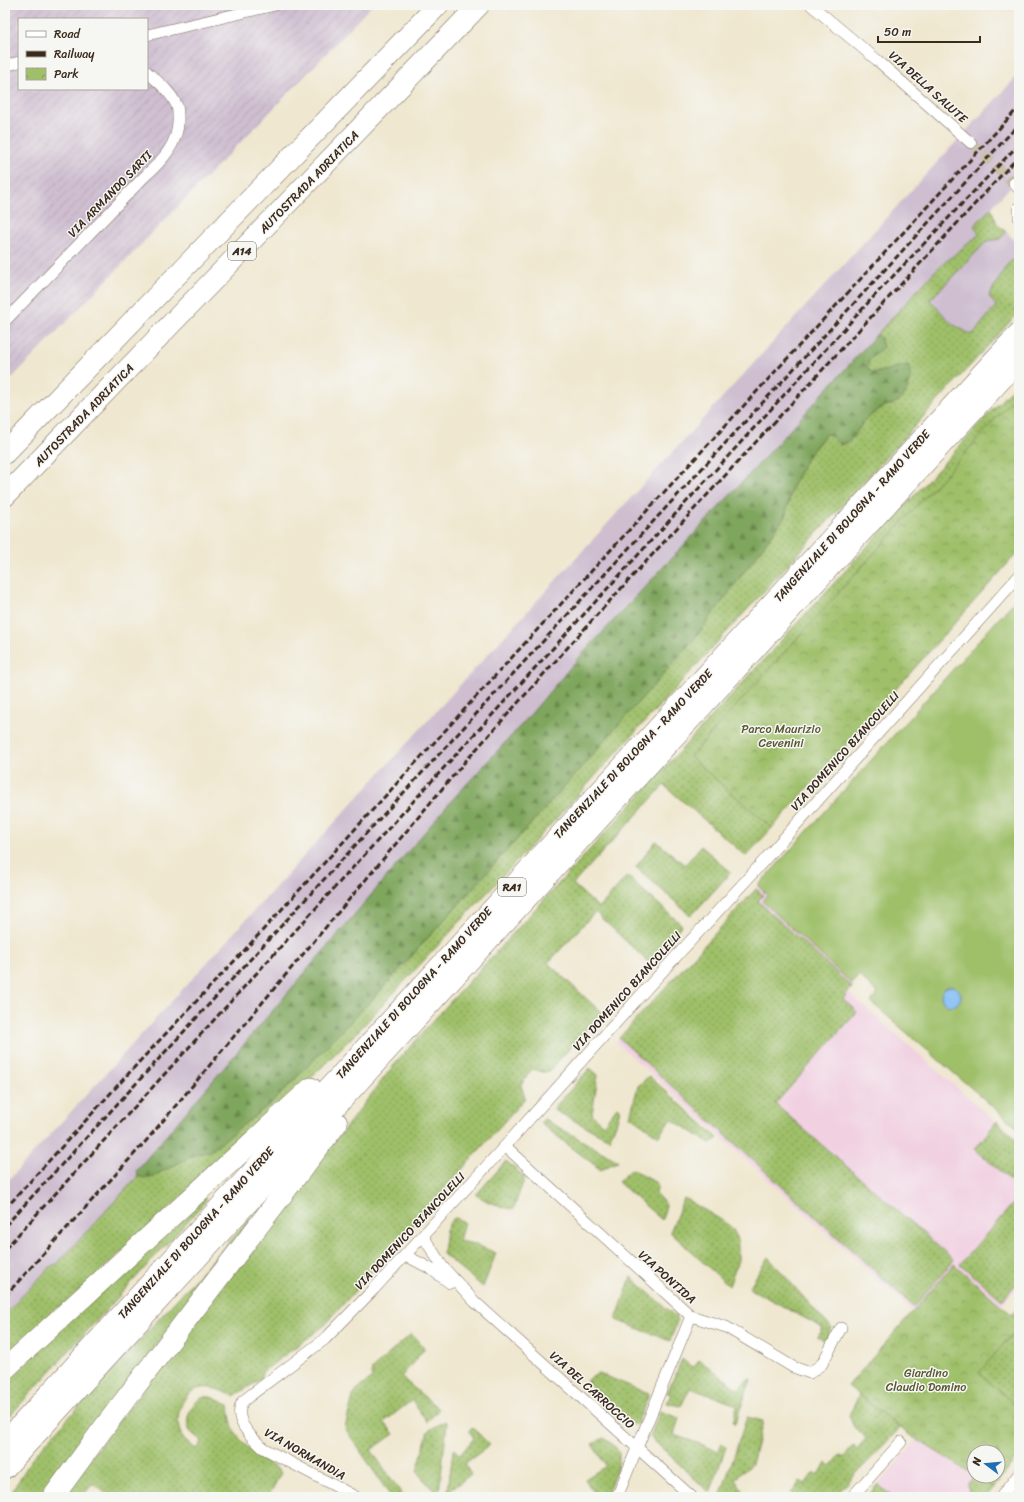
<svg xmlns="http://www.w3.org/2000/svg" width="1024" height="1502" viewBox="0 0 1024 1502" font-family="Sriracha,sans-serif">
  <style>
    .built { fill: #f1d0e2 }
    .industrial { fill: url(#industrial-furrows); fill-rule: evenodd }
    .railway { fill: #cebed0 }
    .grass { fill: url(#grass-dots); stroke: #6d7544 }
    .forest { fill: url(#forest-firs); stroke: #5d683e }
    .park { fill: url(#park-crowns); stroke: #6d7544 }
    .pitch { fill: #9fc069; stroke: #6d7544 }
    .water { fill: #82bdf4; stroke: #5e7489 }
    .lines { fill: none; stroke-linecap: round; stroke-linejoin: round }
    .street-tunnel { stroke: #cbc1ac; stroke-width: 11; stroke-dasharray: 11 5.5; stroke-linecap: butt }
    .street-casing { stroke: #7a6c5c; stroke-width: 12 }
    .highway-casing { stroke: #7a6c5c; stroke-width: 22 }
    .street { stroke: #fff; stroke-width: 11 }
    .highway { stroke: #fff; stroke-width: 21 }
    .rail { stroke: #3b2a1e; stroke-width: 3; stroke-dasharray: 6 3; stroke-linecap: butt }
    .labels { text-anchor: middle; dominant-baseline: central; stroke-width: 3; stroke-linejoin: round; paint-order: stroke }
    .shield { fill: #f6f6f2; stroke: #73675e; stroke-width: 1 }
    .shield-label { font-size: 11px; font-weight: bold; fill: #3b2a1e }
    .street-label { font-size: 12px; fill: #3b2a1e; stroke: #f6f6f2 }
    .park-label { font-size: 12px; fill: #595734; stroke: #f6f6f2 }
  </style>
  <defs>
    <pattern id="industrial-furrows" width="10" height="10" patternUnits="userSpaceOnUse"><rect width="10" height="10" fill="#cebed0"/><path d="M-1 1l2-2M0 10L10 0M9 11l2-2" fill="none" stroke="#b2a3b2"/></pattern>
    <pattern id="grass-dots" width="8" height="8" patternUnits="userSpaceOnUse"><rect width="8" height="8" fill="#9fc069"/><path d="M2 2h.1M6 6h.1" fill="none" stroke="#839c56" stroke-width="1.8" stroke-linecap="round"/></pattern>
    <pattern id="forest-firs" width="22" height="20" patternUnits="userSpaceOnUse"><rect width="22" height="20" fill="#7fa65d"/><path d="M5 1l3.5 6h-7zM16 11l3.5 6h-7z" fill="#69874c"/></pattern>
    <pattern id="park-crowns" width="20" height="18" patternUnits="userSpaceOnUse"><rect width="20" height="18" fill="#9fc069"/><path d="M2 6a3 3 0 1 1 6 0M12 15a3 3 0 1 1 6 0" fill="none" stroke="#839c56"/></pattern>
  </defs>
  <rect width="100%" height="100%" fill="#f6f6f2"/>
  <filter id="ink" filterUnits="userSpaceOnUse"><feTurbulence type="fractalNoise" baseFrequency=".025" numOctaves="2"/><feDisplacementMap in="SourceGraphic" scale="8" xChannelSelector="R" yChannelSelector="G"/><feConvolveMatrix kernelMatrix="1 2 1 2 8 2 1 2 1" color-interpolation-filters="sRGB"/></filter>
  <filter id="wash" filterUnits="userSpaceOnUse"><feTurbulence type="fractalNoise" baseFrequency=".012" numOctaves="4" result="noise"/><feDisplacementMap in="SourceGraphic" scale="16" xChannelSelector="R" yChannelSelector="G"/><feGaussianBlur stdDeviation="0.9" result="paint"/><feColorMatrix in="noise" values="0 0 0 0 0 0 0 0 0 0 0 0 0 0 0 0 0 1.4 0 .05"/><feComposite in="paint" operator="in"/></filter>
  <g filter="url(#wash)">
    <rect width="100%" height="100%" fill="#efe7cf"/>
    <g class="built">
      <path d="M 758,886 L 767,895 L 762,901 L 854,986 L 849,993 L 1019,1142 L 1019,1285 L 1001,1305 L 954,1264 L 914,1312 L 616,1042 Z"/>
      <path d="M 917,1440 L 974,1476 L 994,1487 L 986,1497 L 867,1497 Z"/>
    </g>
    <path class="industrial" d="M 5,5 L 372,5 L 299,82 L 5,385 ZM 19,19 L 147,19 L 147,89 L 19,89 Z"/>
    <path class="railway" d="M 1019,74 L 1019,177 L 991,208 L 997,224 L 1019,244 L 1019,288 L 996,306 L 972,335 L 952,324 L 930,300 L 917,291 L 747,477 L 575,662 L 524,722 L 452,800 L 136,1171 L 138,1176 L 57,1265 L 51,1266 L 5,1314 L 5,1184 L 919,182 Z"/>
    <g class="grass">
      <path d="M 991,208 L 997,224 L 1006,232 L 1000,239 L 987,241 L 930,300 L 952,324 L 972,335 L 996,306 L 989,296 L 1006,266 L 1019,253 L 1019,312 L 555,820 L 359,1030 L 304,1085 L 5,1358 L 5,1314 L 51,1266 L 57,1264 L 138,1176 L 147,1179 L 196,1154 L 210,1151 L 275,1100 L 381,990 L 555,797 L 785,517 L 792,487 L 808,456 L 826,434 L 830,435 L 840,445 L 849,442 L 865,420 L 884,406 L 892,405 L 900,365 C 892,370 881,372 871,373 L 867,367 L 870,359 L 883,347 L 880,337 L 877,334 L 938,268 L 980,234 L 974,226 Z"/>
      <path d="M 1019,381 L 1019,403 L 714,776 L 772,828 L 746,856 L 664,785 L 573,884 L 599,908 L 627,876 L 682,925 L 648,962 L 595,912 L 548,963 L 602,1013 L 547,1073 L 532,1069 L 521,1085 L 525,1098 L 325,1325 L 262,1372 L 261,1379 L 234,1396 C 224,1392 213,1386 201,1388 C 182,1391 173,1418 181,1434 C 184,1440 191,1445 196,1449 L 202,1441 C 199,1438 193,1435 190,1431 C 182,1418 195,1394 211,1397 C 217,1399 223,1403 229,1405 C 230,1411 230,1418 232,1424 C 239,1445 261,1459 279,1470 L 281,1473 L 268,1497 L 110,1497 L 93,1483 L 82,1497 L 60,1497 L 394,1065 L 431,1023 Z"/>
      <path d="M 656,841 L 685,865 L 701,846 L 731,872 L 691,916 L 636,867 Z"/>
      <path d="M 756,889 L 763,895 L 758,901 L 852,987 L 843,999 L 857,1012 L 775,1104 L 954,1260 L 914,1307 L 619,1038 Z"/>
      <path d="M 590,1068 L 598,1075 L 592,1114 L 603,1125 L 617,1107 L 620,1110 L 616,1124 L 609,1139 L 554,1110 L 554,1108 Z"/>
      <path d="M 649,1076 L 718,1138 L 710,1143 L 671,1119 L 659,1136 L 630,1116 L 638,1086 Z"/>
      <path d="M 544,1119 L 618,1161 L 601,1170 L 540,1123 Z"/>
      <path d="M 997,1121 L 1019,1142 L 1019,1188 L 975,1149 Z"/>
      <path d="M 506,1161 L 525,1177 L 513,1210 L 489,1202 L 476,1195 Z"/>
      <path d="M 632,1169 L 658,1184 L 656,1194 L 666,1205 L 662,1220 L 618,1182 Z"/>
      <path d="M 205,1197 L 206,1200 L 205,1202 L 5,1421 L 5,1378 Z"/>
      <path d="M 1019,1197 L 1019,1281 L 1002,1300 L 960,1264 Z"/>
      <path d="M 684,1198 L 723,1221 L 732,1228 L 738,1239 L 738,1260 L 729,1286 L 670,1232 Z"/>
      <path d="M 456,1218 L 464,1222 L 459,1241 L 474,1244 L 496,1253 L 483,1287 L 443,1254 L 443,1251 L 446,1230 L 452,1219 Z"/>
      <path d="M 250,1219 L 252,1220 L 41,1497 L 9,1497 L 33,1457 Z"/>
      <path d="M 768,1257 L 831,1328 L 826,1341 L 818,1337 L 823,1328 L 749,1288 Z"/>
      <path d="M 631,1277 L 678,1319 L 670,1341 L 616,1320 Z"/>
      <path d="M 1019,1306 L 1019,1374 L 1015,1379 L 1019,1383 L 1019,1454 L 998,1476 L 998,1452 L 974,1452 L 918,1424 Z"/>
      <path d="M 411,1334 L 425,1348 L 401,1377 L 439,1409 L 427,1422 L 412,1400 L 384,1422 L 394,1434 L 371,1450 L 404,1497 L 391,1497 L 345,1428 L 354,1392 L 372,1378 L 372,1369 Z"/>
      <path d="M 682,1359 L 693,1368 L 699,1360 L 738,1389 L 748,1379 L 751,1379 L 735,1424 L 733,1423 L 737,1405 L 690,1388 L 681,1406 L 667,1403 L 671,1394 L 667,1393 Z"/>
      <path d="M 597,1374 L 606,1376 L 649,1394 L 637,1424 L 635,1425 L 633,1424 L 586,1381 Z"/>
      <path d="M 859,1395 L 900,1428 L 834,1497 L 797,1497 L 791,1493 L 800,1481 L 805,1484 L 814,1472 L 817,1475 L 826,1463 L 831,1467 L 840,1455 L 844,1458 L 853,1446 L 857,1449 L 866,1438 L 854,1427 L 849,1416 Z"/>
      <path d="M 660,1411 L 679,1418 L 674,1435 L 706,1446 L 718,1452 L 722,1443 L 726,1447 L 710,1493 L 650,1437 Z"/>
      <path d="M 747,1417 L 763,1421 L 752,1464 L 735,1479 L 746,1497 L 720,1497 Z"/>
      <path d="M 445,1421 L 447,1423 L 439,1492 L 436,1493 L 417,1472 L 428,1431 Z"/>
      <path d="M 472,1427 L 490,1445 L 464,1464 L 471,1474 L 449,1492 L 452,1497 L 447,1497 L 453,1451 L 454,1449 L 460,1455 L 474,1438 L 469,1431 Z"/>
      <path d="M 604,1438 C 609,1442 616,1446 618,1451 C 623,1461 609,1487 605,1497 C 594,1496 590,1487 585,1479 L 606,1466 L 592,1444 Z"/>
      <path d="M 974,1476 L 994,1487 L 986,1497 L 969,1497 L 968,1485 Z"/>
      <path d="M 878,1484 L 892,1497 L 867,1497 Z"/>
    </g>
    <path class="forest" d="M 877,334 L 880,337 L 883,347 L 870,359 L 867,367 L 872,373 C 879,372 888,370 895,368 C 900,367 902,365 908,365 C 913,376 909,394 898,401 C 893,405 889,404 884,406 C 878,409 871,415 866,419 C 855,430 858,438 840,445 L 830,435 L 826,434 L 808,456 L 792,487 L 785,517 L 695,638 L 555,797 L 381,990 L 275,1100 L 210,1151 L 196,1154 L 147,1179 L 138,1176 L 136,1171 L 452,800 L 524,722 L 575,662 L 747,477 Z"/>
    <g class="park">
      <path d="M 1019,393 L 1019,551 L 772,828 L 690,757 Z"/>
      <path d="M 954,1264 L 1019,1321 L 1019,1326 L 979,1373 L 1019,1408 L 1019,1454 L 994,1487 L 975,1476 L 998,1476 L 998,1452 L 974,1452 L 974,1475 L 908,1434 L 848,1386 Z"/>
    </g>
    <path class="pitch" d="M 1019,596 L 1019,1129 L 871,1002 L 878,993 L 859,975 L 852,984 L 762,901 L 767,895 L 758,886 Z"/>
    <circle class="water" cx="951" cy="996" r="10"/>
  </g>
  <g filter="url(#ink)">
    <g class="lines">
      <path class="street-tunnel" d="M 971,143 L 1014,183"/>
      <defs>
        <g id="street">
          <path d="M 811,5 L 877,60 L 971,143"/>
          <path d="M 147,35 L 275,5"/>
          <path d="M 5,66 L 19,62"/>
          <path d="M 1014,183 L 1019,189"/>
          <path d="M 1019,207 L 1019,218"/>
          <path d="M 5,321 L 143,178 C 162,161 180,143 178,116 C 178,112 178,107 176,104 C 170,91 157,81 147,72"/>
          <path d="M 505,1146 L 691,1316 L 726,1327 L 793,1367 L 810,1373 L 822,1364 L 841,1328"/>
          <path d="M 423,1236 L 442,1266 L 475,1302 L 692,1497"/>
          <path d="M 405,1255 L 431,1269 L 450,1283"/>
          <path d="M 356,1497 L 263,1448 C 250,1436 232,1419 243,1401 L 325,1339 L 374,1289 L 505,1146 L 649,986 L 751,875 L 1019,576"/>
          <path d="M 617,1497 L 691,1316"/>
          <path d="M 852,1497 L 901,1442"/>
          <path d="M 1001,1497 L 1019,1474"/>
        </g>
        <g id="highway">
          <path d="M 5,453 L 438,5"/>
          <path d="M 5,496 L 479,5"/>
          <path d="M 5,1369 L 311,1088"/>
          <path d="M 5,1442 L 1019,333"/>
          <path d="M 5,1468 L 1019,360"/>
          <path d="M 53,1497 L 105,1426 L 337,1123"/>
        </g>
      </defs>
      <use href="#street" class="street-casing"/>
      <use href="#highway" class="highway-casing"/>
      <use href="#street" class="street"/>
      <use href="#highway" class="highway"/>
      <g class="rail">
        <path d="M 5,1209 L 140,1061 L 241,954 L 526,642 L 1019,107"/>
        <path d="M 5,1226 L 1019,124"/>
        <path d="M 5,1249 L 877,293 L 1019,144"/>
        <path d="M 5,1296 L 146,1141 L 463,764 L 595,617 L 1019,156"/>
      </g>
    </g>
  </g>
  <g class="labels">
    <g class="shield">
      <rect x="228" y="242" width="28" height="18" rx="3"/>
      <rect x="498" y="878" width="28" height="18" rx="3"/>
    </g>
    <g class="shield-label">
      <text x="242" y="251">A14</text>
      <text x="512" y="887">RA1</text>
    </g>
    <g class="street-label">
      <text transform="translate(928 87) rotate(42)">VIA DELLA SALUTE</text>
      <text transform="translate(309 182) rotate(-46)">AUTOSTRADA ADRIATICA</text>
      <text transform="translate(110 194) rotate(-46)">VIA ARMANDO SARTI</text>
      <text transform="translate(84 415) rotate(-46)">AUTOSTRADA ADRIATICA</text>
      <text transform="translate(852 516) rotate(-48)">TANGENZIALE DI BOLOGNA - RAMO VERDE</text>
      <text transform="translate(845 751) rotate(-48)">VIA DOMENICO BIANCOLELLI</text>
      <text transform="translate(633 754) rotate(-47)">TANGENZIALE DI BOLOGNA - RAMO VERDE</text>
      <text transform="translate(627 991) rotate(-48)">VIA DOMENICO BIANCOLELLI</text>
      <text transform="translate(414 993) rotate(-48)">TANGENZIALE DI BOLOGNA - RAMO VERDE</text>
      <text transform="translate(410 1231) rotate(-47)">VIA DOMENICO BIANCOLELLI</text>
      <text transform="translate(196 1233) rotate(-48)">TANGENZIALE DI BOLOGNA - RAMO VERDE</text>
      <text transform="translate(667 1277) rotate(42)">VIA PONTIDA</text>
      <text transform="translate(592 1390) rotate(42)">VIA DEL CARROCCIO</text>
      <text transform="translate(305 1454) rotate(30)">VIA NORMANDIA</text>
    </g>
    <g class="park-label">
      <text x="781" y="729">Parco Maurizio<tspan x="781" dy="14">Cevenini</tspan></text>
      <text x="926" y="1373">Giardino<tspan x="926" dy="14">Claudio Domino</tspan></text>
    </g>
  </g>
  <rect width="1024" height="1502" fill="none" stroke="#f6f6f2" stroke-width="20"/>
  <rect x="18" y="18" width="130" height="72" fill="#f6f6f2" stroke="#aba49d"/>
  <rect x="26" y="31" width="20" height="6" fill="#ffffff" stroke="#aba49d"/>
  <text x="54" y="38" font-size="12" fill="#3b2a1e">Road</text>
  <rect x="26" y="51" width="20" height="6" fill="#3b2a1e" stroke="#aba49d"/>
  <text x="54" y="58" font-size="12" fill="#3b2a1e">Railway</text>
  <rect x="26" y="68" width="20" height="12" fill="url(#park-crowns)" stroke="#aba49d"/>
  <text x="54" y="78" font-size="12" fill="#3b2a1e">Park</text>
  <g transform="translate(986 1464) rotate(286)"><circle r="19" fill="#f6f6f2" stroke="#aba49d"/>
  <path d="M0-3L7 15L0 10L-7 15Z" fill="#1f6fb2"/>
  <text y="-6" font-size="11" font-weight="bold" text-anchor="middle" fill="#3b2a1e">N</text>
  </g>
  <path d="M878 36v6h102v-6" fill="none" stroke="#3b2a1e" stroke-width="2"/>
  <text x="884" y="36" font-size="12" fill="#3b2a1e" stroke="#f6f6f2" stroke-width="3" paint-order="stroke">50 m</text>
</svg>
